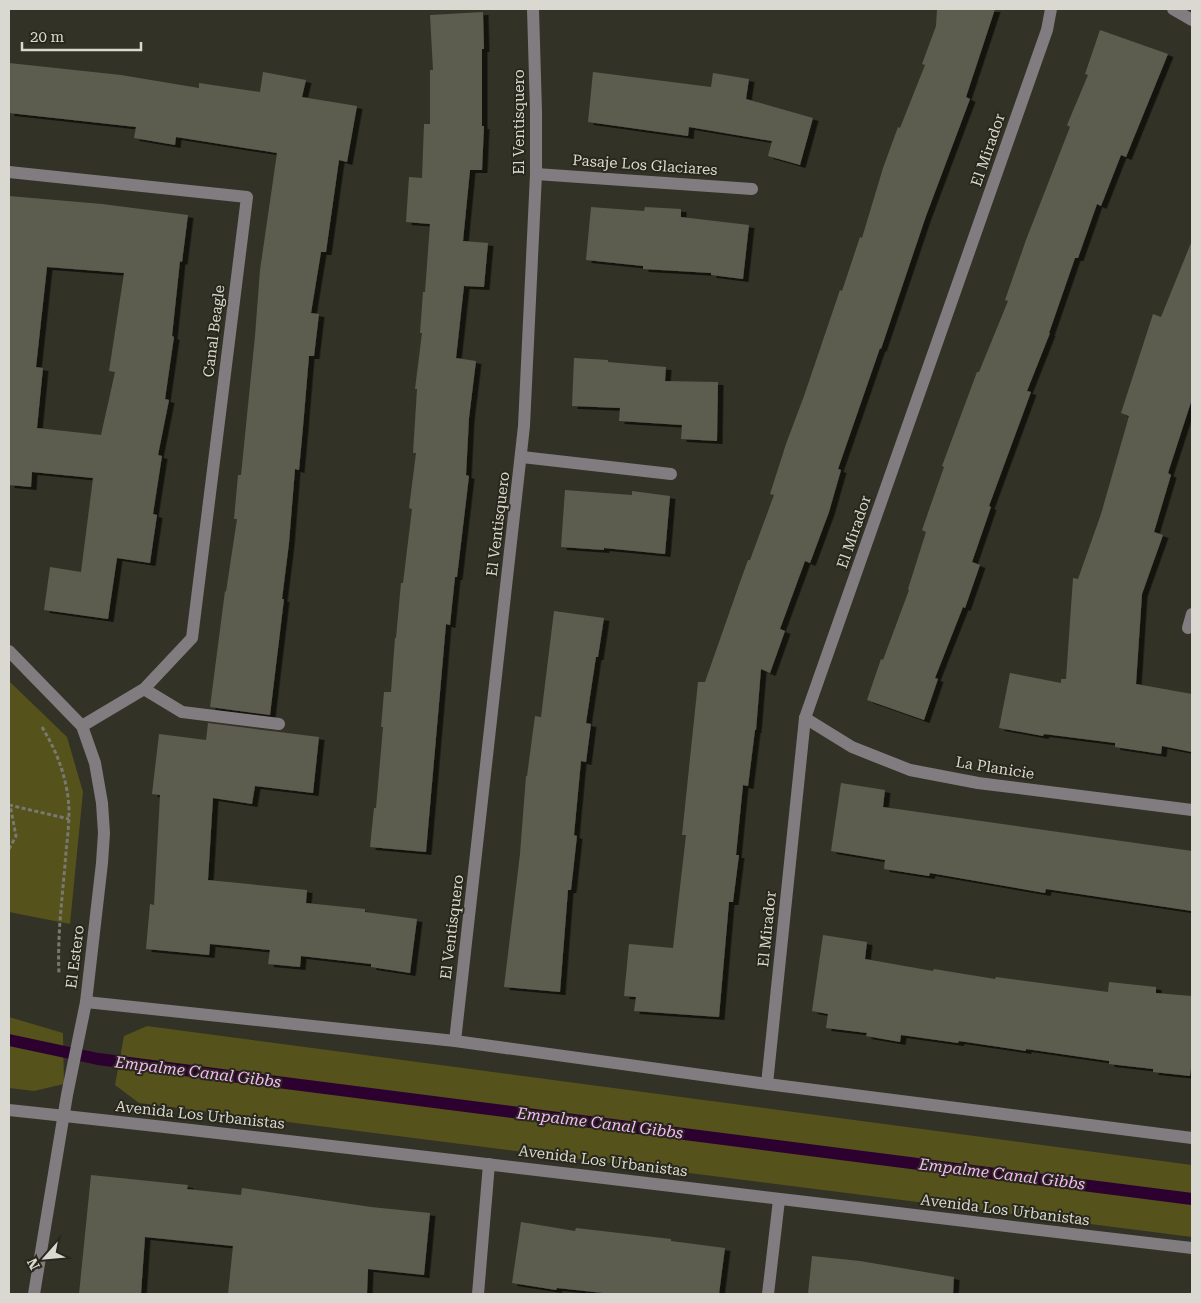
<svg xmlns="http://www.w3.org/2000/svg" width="1201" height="1303" viewBox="0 0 1201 1303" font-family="'Roboto Serif',serif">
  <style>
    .green { fill: #55521c }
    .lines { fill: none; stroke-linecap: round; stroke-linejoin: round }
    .stream { stroke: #2d012f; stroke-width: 12 }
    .building { fill: #5c5c4f; fill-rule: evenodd; filter: url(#shadow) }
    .path { stroke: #79796f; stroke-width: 3; stroke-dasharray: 4 2.5; stroke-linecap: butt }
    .minor { stroke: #807c80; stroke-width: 12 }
    .labels { text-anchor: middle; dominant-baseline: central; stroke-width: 4; stroke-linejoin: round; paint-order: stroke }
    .street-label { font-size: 15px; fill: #d9d9d1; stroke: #28281c }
    .water-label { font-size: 16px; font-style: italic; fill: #fab6fc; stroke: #28281c }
  </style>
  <defs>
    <filter id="shadow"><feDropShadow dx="5.5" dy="3" stdDeviation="0" flood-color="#0009"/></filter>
  </defs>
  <rect width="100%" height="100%" fill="#323226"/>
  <g class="green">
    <path d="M 9,681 L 67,737 L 83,792 L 70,924 L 9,912 Z"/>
    <path d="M 9,1017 L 63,1033 L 64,1084 L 34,1091 L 9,1088 Z"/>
    <path d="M 147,1026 L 1192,1165 L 1192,1237 L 139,1103 L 115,1085 L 124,1036 Z"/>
  </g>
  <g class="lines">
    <path class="stream" d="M 9,1040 L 98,1059 L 1192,1199"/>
  </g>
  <g class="building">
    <path d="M 937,9 L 995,9 L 966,97 L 970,99 L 926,216 L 881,349 L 880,348 L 838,469 L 841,470 L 829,512 L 810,563 L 805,561 L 780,629 L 785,631 L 770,673 L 761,669 L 756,730 L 755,730 L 748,786 L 743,785 L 736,855 L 739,855 L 733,902 L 729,902 L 719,1017 L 634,1011 L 636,997 L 624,996 L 629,944 L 673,948 L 686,835 L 682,835 L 698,682 L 705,682 L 739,585 L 748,560 L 750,560 L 774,495 L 770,494 L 786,444 L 804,396 L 840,290 L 842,291 L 860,237 L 862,238 L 883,168 L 898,127 L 900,128 L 925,65 L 922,64 L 936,26 Z"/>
    <path d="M 483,12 L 484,49 L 482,49 L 482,126 L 484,126 L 482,170 L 470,170 L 463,241 L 488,243 L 484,287 L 464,286 L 456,358 L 476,361 L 469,418 L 466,475 L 469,476 L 457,577 L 455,577 L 450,625 L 446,624 L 426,852 L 370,847 L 374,808 L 376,808 L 383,727 L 381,727 L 384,692 L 391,692 L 395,638 L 396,638 L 401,583 L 403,583 L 412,509 L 409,508 L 416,453 L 413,453 L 417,389 L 415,389 L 422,333 L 420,333 L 423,292 L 425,292 L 430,224 L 406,222 L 409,177 L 422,178 L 424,124 L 430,124 L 430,70 L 433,70 L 430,15 Z"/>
    <path d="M 1100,30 L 1168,54 L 1126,157 L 1121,155 L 1101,206 L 1097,204 L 1078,258 L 1075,258 L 1049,333 L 1050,333 L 1027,391 L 1031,392 L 989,506 L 991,507 L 972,562 L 980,565 L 965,608 L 963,607 L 935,678 L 938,679 L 924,720 L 867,700 L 881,659 L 883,660 L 909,590 L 908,589 L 926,532 L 922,530 L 944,467 L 942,466 L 977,372 L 979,372 L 1008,301 L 1005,300 L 1026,240 L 1070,127 L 1067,125 L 1088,75 L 1085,74 Z"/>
    <path d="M 9,63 L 121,75 L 199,88 L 199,83 L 260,92 L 263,72 L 306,80 L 302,97 L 357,106 L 347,162 L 339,160 L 326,252 L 321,252 L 311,313 L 319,314 L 314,356 L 309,356 L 303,427 L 299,470 L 295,469 L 289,543 L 282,599 L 284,599 L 270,715 L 210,707 L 225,591 L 226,592 L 237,519 L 234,519 L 238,475 L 241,475 L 255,336 L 260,270 L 277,153 L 176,137 L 175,145 L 134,138 L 136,127 L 9,113 Z"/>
    <path d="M 593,72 L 711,87 L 713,73 L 749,79 L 746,99 L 813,118 L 800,165 L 768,156 L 772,141 L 689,127 L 688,136 L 588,122 Z"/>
    <path d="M 9,196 L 102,204 L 188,215 L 182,262 L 180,261 L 172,336 L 174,337 L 165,399 L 169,400 L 158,455 L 162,456 L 153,514 L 157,515 L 150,563 L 117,558 L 108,619 L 44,610 L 50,567 L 81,572 L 93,478 L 32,472 L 31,487 L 9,485 ZM 47,267 L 124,273 L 109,371 L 115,372 L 101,435 L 37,428 L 43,368 L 36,367 Z"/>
    <path d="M 591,207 L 644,211 L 645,207 L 681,209 L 681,217 L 749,225 L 743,279 L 711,275 L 711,273 L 643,269 L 643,266 L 586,260 Z"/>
    <path d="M 1191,243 L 1192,244 L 1192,399 L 1168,473 L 1171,475 L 1154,532 L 1163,535 L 1142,594 L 1136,684 L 1192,694 L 1192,752 L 1162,746 L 1161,754 L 1115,747 L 1115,743 L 1044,734 L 1043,736 L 999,728 L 1010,673 L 1061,683 L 1061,679 L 1066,679 L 1073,578 L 1078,579 L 1101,514 L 1129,416 L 1121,413 L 1153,314 L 1161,317 Z"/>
    <path d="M 574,358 L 608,360 L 608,362 L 666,367 L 665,381 L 718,382 L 717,441 L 681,439 L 682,425 L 619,421 L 620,408 L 572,406 Z"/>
    <path d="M 565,490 L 632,495 L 632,491 L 670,496 L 665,554 L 604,548 L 604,550 L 561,547 Z"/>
    <path d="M 554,611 L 604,618 L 598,657 L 596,657 L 586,723 L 591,724 L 586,762 L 581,761 L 574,835 L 577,836 L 571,890 L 568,890 L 560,992 L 504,987 L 520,854 L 526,776 L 527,776 L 535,716 L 541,717 Z"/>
    <path d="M 208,723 L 319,737 L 313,793 L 255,786 L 252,804 L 213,798 L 208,880 L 307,890 L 306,903 L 365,909 L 365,912 L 417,919 L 410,973 L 371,967 L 371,964 L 301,956 L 300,967 L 268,964 L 270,950 L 210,944 L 209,955 L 146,949 L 150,904 L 154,905 L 160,795 L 152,794 L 159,734 L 206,740 Z"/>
    <path d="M 841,783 L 885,790 L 883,807 L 1192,851 L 1192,911 L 1046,889 L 1045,893 L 930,873 L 929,876 L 884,869 L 885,860 L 831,851 Z"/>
    <path d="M 823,935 L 867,942 L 865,959 L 933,971 L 934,969 L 995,979 L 996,977 L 1108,992 L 1109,982 L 1156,987 L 1156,993 L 1192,996 L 1192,1059 L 1190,1076 L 1153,1072 L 1153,1069 L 1109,1064 L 1109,1061 L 1026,1049 L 1026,1051 L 959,1041 L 958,1043 L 901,1035 L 900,1042 L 866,1036 L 867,1033 L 826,1028 L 828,1014 L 812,1011 Z"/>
    <path d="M 91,1175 L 188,1185 L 187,1189 L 241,1195 L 242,1188 L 371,1207 L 430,1213 L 424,1275 L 368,1269 L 367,1294 L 228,1294 L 233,1246 L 145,1237 L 141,1294 L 79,1294 Z"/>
    <path d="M 521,1222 L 575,1231 L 576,1228 L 671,1239 L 671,1241 L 725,1248 L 719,1294 L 613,1294 L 557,1288 L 556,1290 L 512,1283 Z"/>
    <path d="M 812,1256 L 860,1261 L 954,1277 L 953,1294 L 808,1294 Z"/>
  </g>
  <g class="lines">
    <g class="path">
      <path d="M 42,727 C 54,747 63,767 67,791 C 71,811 68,832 66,852 C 63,893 57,934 59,974"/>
      <path d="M 9,805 L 69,819"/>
      <path d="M 9,849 L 16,836 L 10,805"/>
    </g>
    <g class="minor">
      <path d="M 1173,9 L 1192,20"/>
      <path d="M 9,172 L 247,197 L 192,638 L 144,689 L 82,726"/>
      <path d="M 536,174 L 752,189"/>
      <path d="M 522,457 L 671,474"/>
      <path d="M 1188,628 L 1192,614"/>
      <path d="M 9,651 L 82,726 L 95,763 L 102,803 L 104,833 L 102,863 L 86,1002 L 67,1095 L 34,1294"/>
      <path d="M 144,689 L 182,712 L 279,724"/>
      <path d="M 805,718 L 852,747 L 910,770 L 978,783 L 1192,810"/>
      <path d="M 86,1002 L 455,1041 L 767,1084 L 1192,1138"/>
      <path d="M 455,1041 L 524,426 L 536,174 L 536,111 L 533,9"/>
      <path d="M 767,1084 L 805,718 L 1047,30 L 1051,9"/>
      <path d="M 9,1110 C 404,1152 798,1202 1192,1248"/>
      <path d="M 478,1294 L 489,1164"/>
      <path d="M 768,1294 L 779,1200"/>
    </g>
  </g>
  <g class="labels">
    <g class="street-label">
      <text transform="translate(519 122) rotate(-90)">El Ventisquero</text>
      <text transform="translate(988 150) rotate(-71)">El Mirador</text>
      <text transform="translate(645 165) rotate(4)">Pasaje Los Glaciares</text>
      <text transform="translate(214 331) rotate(-83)">Canal Beagle</text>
      <text transform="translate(498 524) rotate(-83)">El Ventisquero</text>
      <text transform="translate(854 532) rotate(-71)">El Mirador</text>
      <text transform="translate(995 768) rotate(9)">La Planicie</text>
      <text transform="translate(452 927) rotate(-83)">El Ventisquero</text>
      <text transform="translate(767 929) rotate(-84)">El Mirador</text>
      <text transform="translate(75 957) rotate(-83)">El Estero</text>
      <text transform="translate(200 1115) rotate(6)">Avenida Los Urbanistas</text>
      <text transform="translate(603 1161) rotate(7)">Avenida Los Urbanistas</text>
      <text transform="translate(1005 1210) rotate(7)">Avenida Los Urbanistas</text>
    </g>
    <g class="water-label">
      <text transform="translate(198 1072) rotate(7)">Empalme Canal Gibbs</text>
      <text transform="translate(600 1123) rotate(7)">Empalme Canal Gibbs</text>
      <text transform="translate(1002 1174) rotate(7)">Empalme Canal Gibbs</text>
    </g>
  </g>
  <rect width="1201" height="1303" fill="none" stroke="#d9d9d1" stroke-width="20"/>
  <g transform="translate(45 1258) rotate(243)" stroke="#28281c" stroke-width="4" paint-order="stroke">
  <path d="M0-4L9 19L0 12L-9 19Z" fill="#d9d9d1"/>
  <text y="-8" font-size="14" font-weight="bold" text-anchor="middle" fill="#d9d9d1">N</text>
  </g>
  <path d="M22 42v8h119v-8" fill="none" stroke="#d9d9d1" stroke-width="2.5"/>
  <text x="30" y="42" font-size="15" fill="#d9d9d1" stroke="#28281c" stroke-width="4" paint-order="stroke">20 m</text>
</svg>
